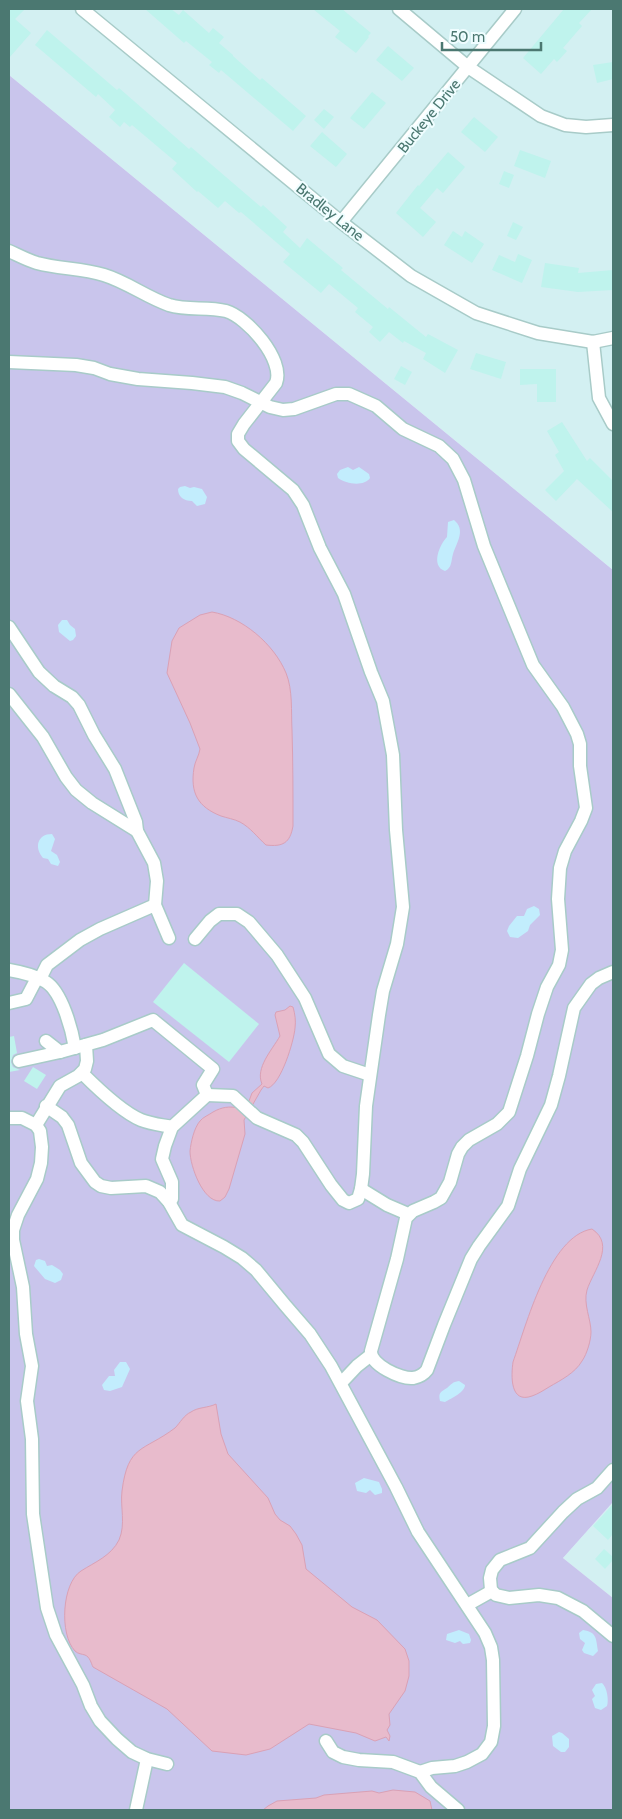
<svg xmlns="http://www.w3.org/2000/svg" width="622" height="1819" viewBox="0 0 622 1819" font-family="Cabin,sans-serif">
  <style>
    .residential { fill: #d3f0f2 }
    .green { fill: #c9c5ec }
    .sand { fill: #c2edfd }
    .water { fill: #e8bbcc; stroke: #daa1b5 }
    .building { fill: #bff3ed }
    .lines { fill: none; stroke-linecap: round; stroke-linejoin: round }
    .minor-casing { stroke: #a8cbc8; stroke-width: 15 }
    .minor { stroke: #fff; stroke-width: 12 }
    .labels { text-anchor: middle; dominant-baseline: central; stroke-width: 4; stroke-linejoin: round; paint-order: stroke }
    .street-label { font-size: 15px; fill: #4b7871; stroke: #effdff }
  </style>
  <rect width="100%" height="100%" fill="#e8fbfd"/>
  <g class="residential">
    <path d="M 9,9 L 613,9 L 613,570 L 9,75 Z"/>
    <path d="M 613,1502 L 613,1598 L 563,1558 Z"/>
  </g>
  <path class="green" d="M 9,75 L 613,570 L 613,1502 L 563,1558 L 613,1598 L 613,1810 L 9,1810 Z"/>
  <g class="sand">
    <path d="M 359,467 L 369,474 L 370,478 C 364,487 346,484 338,478 L 337,474 L 340,470 L 348,467 L 353,470 Z"/>
    <path d="M 185,486 L 190,488 L 194,487 L 202,489 L 207,497 L 205,504 L 197,506 L 192,501 C 184,501 178,497 178,489 L 180,487 Z"/>
    <path d="M 454,520 C 466,530 457,542 453,554 C 451,561 452,568 445,571 C 430,566 440,544 447,537 L 448,522 Z"/>
    <path d="M 62,620 L 67,620 L 70,625 L 75,629 L 76,636 L 73,640 L 70,641 L 59,632 L 58,625 Z"/>
    <path d="M 52,834 L 55,839 L 51,851 L 57,855 L 60,862 L 58,866 L 51,864 L 48,859 L 43,858 C 34,848 37,834 52,834 Z"/>
    <path d="M 534,906 L 539,909 L 540,915 L 530,925 L 528,931 L 518,938 L 510,937 L 507,931 L 509,926 L 517,916 L 524,916 L 527,909 Z"/>
    <path d="M 39,1259 L 45,1261 L 47,1266 L 52,1265 L 60,1270 L 63,1274 L 61,1280 L 55,1283 L 45,1279 L 34,1266 L 36,1260 Z"/>
    <path d="M 120,1362 L 126,1362 L 130,1369 L 122,1387 L 110,1391 L 104,1390 L 102,1385 L 109,1376 L 115,1376 L 114,1370 Z"/>
    <path d="M 459,1381 L 465,1385 C 465,1392 452,1398 445,1402 L 440,1401 C 438,1392 441,1392 447,1388 C 452,1384 452,1382 459,1381 Z"/>
    <path d="M 364,1478 L 379,1482 L 382,1489 L 382,1493 L 375,1495 L 370,1490 L 366,1493 L 357,1491 L 355,1483 Z"/>
    <path d="M 459,1630 L 469,1634 L 471,1640 L 470,1643 L 463,1644 L 460,1641 L 455,1643 L 446,1640 L 447,1634 Z"/>
    <path d="M 583,1630 C 597,1632 596,1639 598,1651 L 593,1656 L 584,1653 L 582,1650 L 585,1643 L 580,1639 L 579,1633 Z"/>
    <path d="M 596,1684 L 602,1683 C 607,1687 609,1700 607,1706 L 601,1710 L 595,1708 L 592,1699 L 595,1696 L 592,1690 Z"/>
    <path d="M 559,1732 L 562,1733 L 569,1739 L 569,1747 L 565,1752 L 561,1752 L 553,1746 L 552,1736 Z"/>
  </g>
  <g class="water">
    <path d="M 212,612 C 242,617 274,644 286,673 C 293,690 291,712 292,730 C 293,762 293,794 293,826 C 290,843 283,847 266,845 C 257,837 251,828 240,822 C 234,819 227,818 221,816 C 198,807 190,793 194,768 C 195,761 199,756 200,749 L 190,723 L 167,673 L 172,641 L 179,628 L 200,615 Z"/>
    <path d="M 290,1006 L 293,1007 C 295,1014 296,1021 295,1028 C 294,1041 281,1084 268,1088 L 264,1086 L 261,1090 L 244,1120 L 245,1134 L 229,1189 L 225,1197 L 220,1201 C 203,1202 190,1166 190,1151 C 191,1142 194,1128 200,1121 C 203,1117 209,1115 213,1112 C 222,1107 229,1106 239,1108 L 249,1101 L 252,1093 L 262,1084 C 255,1068 272,1050 280,1036 L 275,1015 L 276,1012 L 285,1010 Z"/>
    <path d="M 592,1229 C 616,1245 593,1271 587,1290 C 583,1304 591,1319 591,1332 C 591,1340 587,1354 582,1361 C 575,1373 561,1380 549,1387 C 544,1390 538,1394 532,1396 C 510,1404 511,1376 513,1362 C 526,1326 549,1236 592,1229 Z"/>
    <path d="M 216,1404 L 221,1434 L 228,1454 L 268,1498 L 275,1514 L 280,1520 L 290,1526 L 296,1534 L 302,1545 L 306,1569 L 352,1607 L 377,1620 L 405,1649 L 409,1661 L 409,1676 L 405,1691 L 389,1714 L 390,1725 L 387,1730 L 390,1736 L 389,1741 L 386,1737 L 375,1741 L 356,1733 L 309,1724 L 270,1749 L 246,1755 L 212,1751 L 167,1709 L 93,1667 C 91,1663 90,1657 85,1655 C 82,1654 78,1654 75,1651 C 59,1634 62,1583 81,1571 C 95,1562 111,1556 119,1540 C 126,1524 120,1507 122,1491 C 128,1444 143,1452 175,1428 C 180,1423 184,1415 191,1412 C 198,1407 208,1408 216,1404 Z"/>
    <path d="M 393,1790 L 415,1792 L 430,1801 L 432,1810 L 263,1810 L 268,1806 L 277,1801 L 316,1798 L 324,1795 L 372,1791 L 379,1793 Z"/>
  </g>
  <g class="building">
    <path d="M 9,9 L 25,9 L 15,19 L 31,33 L 9,58 Z"/>
    <path d="M 145,9 L 171,9 L 179,15 L 183,10 L 209,33 L 213,28 L 224,37 L 219,43 L 233,55 L 233,56 L 260,80 L 262,78 L 306,116 L 293,131 L 221,70 L 219,73 L 209,65 L 212,62 L 186,41 L 184,43 Z"/>
    <path d="M 313,9 L 342,9 L 371,33 L 368,36 L 369,37 L 356,53 L 335,37 L 340,31 Z"/>
    <path d="M 564,9 L 592,9 L 579,23 L 582,26 L 563,48 L 567,51 L 557,62 L 554,59 L 541,74 L 523,58 Z"/>
    <path d="M 47,30 L 117,90 L 119,88 L 189,149 L 191,147 L 261,207 L 263,205 L 287,227 L 283,232 L 300,248 L 307,238 L 343,268 L 341,270 L 388,309 L 389,307 L 426,337 L 428,334 L 458,350 L 445,373 L 423,359 L 426,353 L 404,341 L 403,343 L 389,332 L 380,342 L 369,332 L 373,327 L 355,312 L 358,308 L 329,284 L 321,293 L 283,262 L 290,254 L 241,212 L 239,213 L 225,201 L 218,208 L 198,191 L 197,192 L 172,169 L 177,163 L 132,125 L 130,127 L 124,122 L 120,127 L 109,117 L 115,110 L 98,94 L 96,97 L 35,45 Z"/>
    <path d="M 388,46 L 414,68 L 402,81 L 376,60 Z"/>
    <path d="M 613,62 L 613,79 L 597,83 L 593,65 Z"/>
    <path d="M 372,92 L 386,103 L 364,129 L 350,118 Z"/>
    <path d="M 324,109 L 334,117 L 324,129 L 314,120 Z"/>
    <path d="M 474,117 L 498,137 L 485,152 L 461,132 Z"/>
    <path d="M 322,132 L 347,154 L 336,167 L 310,146 Z"/>
    <path d="M 520,150 L 551,161 L 545,178 L 514,166 Z"/>
    <path d="M 448,152 L 465,167 L 443,193 L 437,188 L 420,208 L 436,222 L 423,237 L 396,213 L 418,185 L 419,186 Z"/>
    <path d="M 504,171 L 514,175 L 509,188 L 499,184 Z"/>
    <path d="M 513,222 L 523,227 L 516,240 L 507,236 Z"/>
    <path d="M 453,231 L 462,237 L 465,231 L 484,244 L 472,263 L 444,245 Z"/>
    <path d="M 518,254 L 532,260 L 522,283 L 492,270 L 499,255 L 515,262 Z"/>
    <path d="M 545,263 L 579,268 L 578,273 L 613,270 L 613,290 L 578,292 L 541,287 Z"/>
    <path d="M 476,353 L 506,362 L 501,379 L 470,369 Z"/>
    <path d="M 401,366 L 412,372 L 405,385 L 394,379 Z"/>
    <path d="M 520,369 L 556,369 L 556,402 L 537,402 L 537,384 L 520,385 Z"/>
    <path d="M 562,422 L 587,461 L 590,458 L 613,481 L 613,512 L 577,479 L 556,501 L 545,490 L 564,471 L 555,455 L 559,452 L 547,431 Z"/>
    <path d="M 184,963 L 259,1024 L 229,1062 L 153,1002 Z"/>
    <path d="M 14,1036 L 17,1053 L 13,1055 L 11,1062 L 13,1067 L 20,1070 L 9,1072 L 9,1037 Z"/>
    <path d="M 33,1067 L 46,1075 L 37,1089 L 24,1081 Z"/>
    <path d="M 613,1504 L 613,1534 L 608,1540 L 593,1526 Z"/>
    <path d="M 604,1549 L 613,1557 L 613,1560 L 605,1569 L 595,1559 Z"/>
  </g>
  <g class="lines">
    <defs>
      <g id="minor">
        <path d="M 82,9 L 341,222 L 411,276 L 476,313 L 538,333 L 593,342 L 613,338"/>
        <path d="M 399,9 L 468,67 L 541,116 L 565,125 L 586,127 L 613,125"/>
        <path d="M 341,222 L 515,9"/>
        <path d="M 9,251 C 18,255 27,260 37,263 C 59,269 82,268 104,275 C 127,282 146,297 169,305 C 188,311 207,306 226,311 C 247,317 285,360 276,383 L 244,424 L 238,434 L 238,441 L 244,449 L 293,490 L 303,505 L 320,548 L 344,594 L 371,672 L 383,701 L 393,755 L 396,830 L 403,907 L 397,944 L 383,991 L 379,1015 L 366,1106 L 363,1174 L 361,1189 L 358,1199 L 349,1203 L 343,1200 L 331,1185 L 303,1142 L 296,1135 L 257,1118 L 233,1096 L 207,1095"/>
        <path d="M 593,342 L 599,398 L 613,424"/>
        <path d="M 9,362 L 76,365 L 94,368 L 110,374 L 138,379 L 192,383 L 225,387 L 242,393 L 270,407 L 283,410 L 294,409 L 336,394 L 349,394 L 376,406 L 403,429 L 439,446 L 453,459 L 464,480 L 484,546 L 533,665 L 563,707 L 577,734 L 580,744 L 580,766 L 586,808 L 581,821 L 565,851 L 560,868 L 558,899 L 562,950 L 559,965 L 547,987 L 538,1014 L 527,1056 L 509,1112 L 497,1124 L 469,1140 L 462,1147 L 458,1154 L 450,1182 L 441,1198 L 434,1202 L 413,1211 L 406,1218 L 397,1259 L 371,1351 C 370,1365 401,1379 413,1378 C 419,1377 424,1374 427,1370 L 444,1325 L 471,1259 L 479,1246 L 508,1206 L 520,1169 L 551,1105 L 559,1076 L 574,1008 L 591,984 L 599,978 L 613,972"/>
        <path d="M 9,627 L 39,672 L 54,686 L 72,697 L 79,705 L 94,735 L 115,769 L 136,822 L 137,831 L 154,863 L 157,881 L 155,905 L 169,938"/>
        <path d="M 9,694 L 43,737 L 66,777 L 76,790 L 92,803 L 137,831"/>
        <path d="M 195,939 L 210,921 L 219,914 L 237,914 L 249,922 L 277,955 L 305,998 L 329,1054 L 343,1066 L 370,1075"/>
        <path d="M 9,970 C 21,972 35,975 46,982 C 62,992 72,1030 75,1048"/>
        <path d="M 40,979 L 47,965 L 80,940 L 100,929 L 155,905"/>
        <path d="M 9,1003 L 26,999 L 37,978"/>
        <path d="M 46,1041 L 60,1052 L 103,1040 L 153,1020 L 213,1069 L 203,1085 L 207,1095"/>
        <path d="M 19,1061 L 60,1052"/>
        <path d="M 82,1073 C 97,1088 122,1112 141,1120 C 151,1124 162,1125 172,1127"/>
        <path d="M 46,1106 L 62,1117 L 68,1125 L 81,1163 L 95,1182 L 101,1186 L 111,1188 L 146,1186 L 160,1192 L 169,1202 L 182,1225 L 224,1247 L 242,1258 L 256,1270 L 285,1305 L 310,1334 L 331,1366 L 396,1487 L 418,1532 L 485,1633 L 491,1647 L 493,1660 L 494,1726 L 491,1742 L 482,1754 L 467,1762 L 455,1766 L 432,1768 L 420,1772"/>
        <path d="M 9,1118 L 22,1118 L 36,1125 L 40,1131 L 42,1147 L 41,1163 L 37,1179 L 18,1215 L 13,1230 L 13,1240 L 23,1287 L 26,1334 L 32,1366 L 27,1401 L 32,1439 L 33,1514 L 47,1608 L 56,1635 L 83,1685 L 91,1706 L 100,1721 L 117,1739 L 132,1752 L 147,1759 L 167,1764"/>
        <path d="M 36,1125 L 60,1086 L 78,1076 L 85,1069 L 87,1061 L 86,1045"/>
        <path d="M 361,1189 L 387,1205 L 408,1214"/>
        <path d="M 169,1202 L 172,1199 L 172,1182 L 162,1159 L 165,1146 L 172,1127 L 207,1095"/>
        <path d="M 341,1383 L 357,1366 L 371,1355"/>
        <path d="M 613,1470 L 597,1488 L 577,1499 L 563,1512 L 530,1548 L 500,1560 L 492,1570 L 490,1578 L 491,1590 L 496,1595 L 509,1598 L 539,1595 L 558,1598 L 583,1611 L 613,1636"/>
        <path d="M 467,1605 L 492,1591"/>
        <path d="M 326,1741 L 333,1752 L 343,1757 L 359,1760 L 393,1762 L 420,1772 L 431,1787 L 458,1810"/>
        <path d="M 136,1810 L 147,1759"/>
      </g>
    </defs>
    <use href="#minor" class="minor-casing"/>
    <use href="#minor" class="minor"/>
  </g>
  <g class="labels">
    <g class="street-label">
      <text transform="translate(429 116) rotate(-51)">Buckeye Drive</text>
      <text transform="translate(330 212) rotate(39)">Bradley Lane</text>
    </g>
  </g>
  <rect width="622" height="1819" fill="none" stroke="#4b7871" stroke-width="20"/>
  <path d="M442 42v8h99v-8" fill="none" stroke="#4b7871" stroke-width="2.5"/>
  <text x="450" y="42" font-size="15" fill="#4b7871" stroke="#effdff" stroke-width="4" paint-order="stroke">50 m</text>
</svg>
